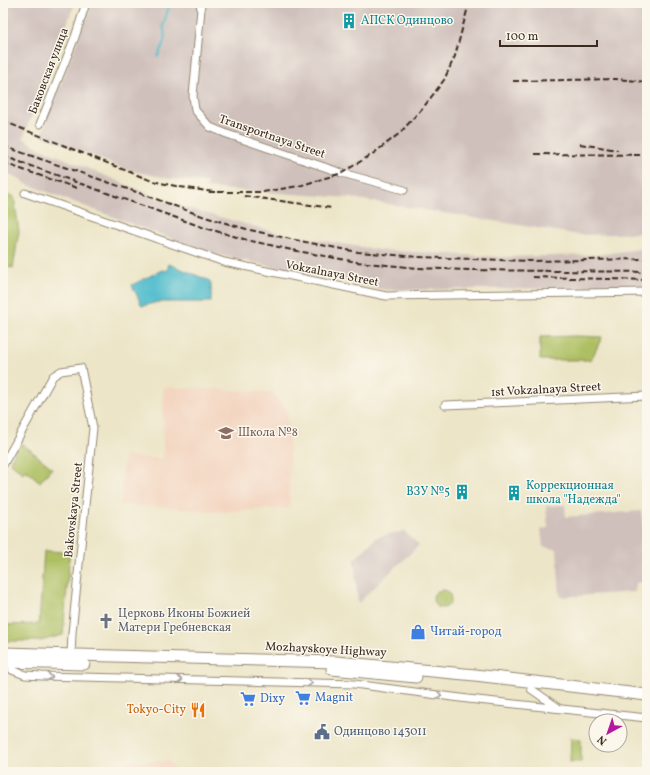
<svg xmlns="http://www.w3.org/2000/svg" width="650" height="775" viewBox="0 0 650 775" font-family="Vollkorn,serif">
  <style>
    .built { fill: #f3d4bf }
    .industrial { fill: #cfc0bb }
    .green { fill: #adbf62; stroke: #747440 }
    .water { fill: #50bccc; stroke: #467375 }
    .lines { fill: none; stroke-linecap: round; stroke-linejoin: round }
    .stream { stroke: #50bccc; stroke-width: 2 }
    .minor-casing { stroke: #948872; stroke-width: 9 }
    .primary-casing { stroke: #948872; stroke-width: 13 }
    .minor { stroke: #fff; stroke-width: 7 }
    .primary { stroke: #fff; stroke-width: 11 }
    .rail { stroke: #3b2a1e; stroke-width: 2; stroke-dasharray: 6 3; stroke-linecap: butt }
    .oneway { stroke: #a79f9a }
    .labels { text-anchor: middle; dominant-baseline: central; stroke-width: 3; stroke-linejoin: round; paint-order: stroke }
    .culture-label { font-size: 12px; fill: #0d838f; stroke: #fbf7ec; text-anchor: start }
    .street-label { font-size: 12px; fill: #3b2a1e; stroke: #fbf7ec }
    .education-label { font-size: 12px; fill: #785e54; stroke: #fbf7ec; text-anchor: start }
    .worship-label { font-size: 12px; fill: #5b616d; stroke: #fbf7ec; text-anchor: start }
    .shop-label { font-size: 12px; fill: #366cbe; stroke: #fbf7ec; text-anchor: start }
    .food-label { font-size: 12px; fill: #c56008; stroke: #fbf7ec; text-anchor: end }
    .service-label { font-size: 12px; fill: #4e5e75; stroke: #fbf7ec; text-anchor: start }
  </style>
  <rect width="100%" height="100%" fill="#fbf7ec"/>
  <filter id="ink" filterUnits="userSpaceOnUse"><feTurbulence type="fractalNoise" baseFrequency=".025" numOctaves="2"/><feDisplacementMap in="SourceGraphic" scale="8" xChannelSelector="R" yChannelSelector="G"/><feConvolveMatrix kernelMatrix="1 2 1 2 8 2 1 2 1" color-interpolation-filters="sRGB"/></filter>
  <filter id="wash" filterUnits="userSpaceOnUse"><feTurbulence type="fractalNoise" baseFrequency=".012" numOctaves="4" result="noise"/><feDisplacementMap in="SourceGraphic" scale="16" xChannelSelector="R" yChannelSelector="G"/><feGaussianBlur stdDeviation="0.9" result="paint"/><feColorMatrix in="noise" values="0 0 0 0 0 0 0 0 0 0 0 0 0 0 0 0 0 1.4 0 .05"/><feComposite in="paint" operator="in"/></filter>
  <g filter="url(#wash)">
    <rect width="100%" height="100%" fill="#ece5c7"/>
    <g class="built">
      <path d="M 163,387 L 272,392 L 287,410 L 290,456 L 289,508 L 215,512 L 163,507 L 121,505 L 124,456 L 163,459 Z"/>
      <path d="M 121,761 L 168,761 L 175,770 L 175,772 L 107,772 Z"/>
    </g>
    <g class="industrial">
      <path d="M 3,3 L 75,3 L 23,138 L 39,148 L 175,205 L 279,233 L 378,250 L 502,257 L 596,255 L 647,248 L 647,287 L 386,290 L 297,272 L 219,255 L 156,233 L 26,184 L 19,178 L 3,172 Z"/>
      <path d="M 92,3 L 647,3 L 647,233 L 580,235 L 351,198 L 206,188 L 207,182 L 171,179 L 127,170 L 41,135 Z"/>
      <path d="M 565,505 L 566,517 L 641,511 L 645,542 L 647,542 L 647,581 L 636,583 L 635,592 L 560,597 L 557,549 L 543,547 L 541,529 L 548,528 L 546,506 Z"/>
      <path d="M 404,531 L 419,545 L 358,603 L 354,560 L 377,537 Z"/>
    </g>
    <g class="green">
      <path d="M 3,193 L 14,197 L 19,231 L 13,268 L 3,266 Z"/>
      <path d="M 577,336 L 602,337 L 591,360 L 540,360 L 540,337 Z"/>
      <path d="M 21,444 L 24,445 L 52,468 L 40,482 L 26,470 L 23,473 L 10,462 L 18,446 Z"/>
      <path d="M 44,551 L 70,552 L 63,635 L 40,641 L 3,641 L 3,625 L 39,624 Z"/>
      <circle cx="442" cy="599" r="9"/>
      <path d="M 571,738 L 581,739 L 581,762 L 570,762 Z"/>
    </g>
    <path class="water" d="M 169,264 L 208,280 L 211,284 L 211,301 L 209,302 L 158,302 L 142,306 L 132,285 L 162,270 L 167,271 Z"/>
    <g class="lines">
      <path class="stream" d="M 158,56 C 163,46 167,37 163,26 L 170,3"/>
    </g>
  </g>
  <g filter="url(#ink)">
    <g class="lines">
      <defs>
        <g id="minor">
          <path d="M 200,3 L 201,9 L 193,96 L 195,110 L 210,127 L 227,134 L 342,173 L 404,190"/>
          <path d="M 40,124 L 75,37 L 86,3"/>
          <path d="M 25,193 L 224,262 L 386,296 L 647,292"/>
          <path d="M 445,405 L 647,396"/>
          <path d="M 3,465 L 53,376 L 61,371 L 81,368 L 93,428 L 72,633 L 71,656"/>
          <path d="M 13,663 L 12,670 L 25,675 L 42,676 L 354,684 L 468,699 L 647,718"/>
          <path d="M 531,689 L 557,707"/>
        </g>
        <g id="primary">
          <path d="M 3,653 L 336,662 L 475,675 L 647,695"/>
          <path d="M 3,662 L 84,664"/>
          <path d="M 332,669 L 416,677"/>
        </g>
      </defs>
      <use href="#minor" class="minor-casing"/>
      <use href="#primary" class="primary-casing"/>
      <use href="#minor" class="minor"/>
      <use href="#primary" class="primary"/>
      <g class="rail">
        <path d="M 513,81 L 616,79 L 647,82"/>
        <path d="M 3,121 L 152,181 L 180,187 L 214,192"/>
        <path d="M 580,144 L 618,150"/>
        <path d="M 3,146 L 145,195 L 205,217 L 250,230 L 295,240 L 358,252 L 418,257 L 529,261 L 647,259"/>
        <path d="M 535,154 L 647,155"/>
        <path d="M 3,156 L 202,227 L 247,240 L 292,250 L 357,262 L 417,268 L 470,270 L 647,272"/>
        <path d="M 3,163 L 77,188"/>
        <path d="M 209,192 L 263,192 L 299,186 L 342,173 L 374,153 L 400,133 L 426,104 L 444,80 L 455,56 L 469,3"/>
        <path d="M 244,196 L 332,208"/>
        <path d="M 533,277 L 647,280"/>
      </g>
    </g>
    <defs><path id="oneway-chevron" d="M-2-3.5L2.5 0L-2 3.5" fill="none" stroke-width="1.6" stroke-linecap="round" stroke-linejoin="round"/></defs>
    <g class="oneway">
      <use href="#oneway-chevron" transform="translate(50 677) rotate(3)"/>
      <use href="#oneway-chevron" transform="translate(180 680) rotate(1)"/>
      <use href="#oneway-chevron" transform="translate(310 683) rotate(2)"/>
      <use href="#oneway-chevron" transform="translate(439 695) rotate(7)"/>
    </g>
  </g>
  <defs>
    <symbol id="building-bare" viewBox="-9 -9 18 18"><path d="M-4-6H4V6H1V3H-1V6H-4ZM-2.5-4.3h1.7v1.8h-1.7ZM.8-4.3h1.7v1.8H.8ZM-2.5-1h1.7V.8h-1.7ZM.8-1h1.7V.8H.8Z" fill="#0f9aa8" stroke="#fbf7ec" stroke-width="2.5" paint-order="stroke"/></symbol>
    <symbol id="school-bare" viewBox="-9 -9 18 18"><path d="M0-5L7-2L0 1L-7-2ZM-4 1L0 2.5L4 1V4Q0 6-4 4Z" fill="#8d6e63" stroke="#fbf7ec" stroke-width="2.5" paint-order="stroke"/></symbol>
    <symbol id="church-bare" viewBox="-9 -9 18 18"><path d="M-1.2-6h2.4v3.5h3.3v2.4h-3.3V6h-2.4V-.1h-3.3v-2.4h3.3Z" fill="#6b7280" stroke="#fbf7ec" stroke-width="2.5" paint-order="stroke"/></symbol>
    <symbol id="shop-bare" viewBox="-9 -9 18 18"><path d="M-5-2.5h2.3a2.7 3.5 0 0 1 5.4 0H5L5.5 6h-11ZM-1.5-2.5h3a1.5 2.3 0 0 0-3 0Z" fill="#3f7fe0" stroke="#fbf7ec" stroke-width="2.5" paint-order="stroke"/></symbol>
    <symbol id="supermarket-bare" viewBox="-9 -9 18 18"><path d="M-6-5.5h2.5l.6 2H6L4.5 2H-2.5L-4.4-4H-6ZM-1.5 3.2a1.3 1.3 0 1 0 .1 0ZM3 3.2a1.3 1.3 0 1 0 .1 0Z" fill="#3f7fe0" stroke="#fbf7ec" stroke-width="2.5" paint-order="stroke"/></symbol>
    <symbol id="restaurant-bare" viewBox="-9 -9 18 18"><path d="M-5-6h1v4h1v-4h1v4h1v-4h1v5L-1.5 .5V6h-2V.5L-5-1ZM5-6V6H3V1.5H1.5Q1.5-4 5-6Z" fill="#e8710a" stroke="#fbf7ec" stroke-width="2.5" paint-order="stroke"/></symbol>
    <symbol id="civic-bare" viewBox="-9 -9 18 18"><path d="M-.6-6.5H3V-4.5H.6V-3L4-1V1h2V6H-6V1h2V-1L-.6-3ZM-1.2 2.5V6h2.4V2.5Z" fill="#5c6f8a" stroke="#fbf7ec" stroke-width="2.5" paint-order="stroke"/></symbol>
  </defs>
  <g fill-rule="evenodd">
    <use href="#building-bare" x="338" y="10" width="22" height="22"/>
    <use href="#school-bare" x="215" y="422" width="22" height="22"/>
    <use href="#building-bare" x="451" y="481" width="22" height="22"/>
    <use href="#building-bare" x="503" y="482" width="22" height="22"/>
    <use href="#church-bare" x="95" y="610" width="22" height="22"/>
    <use href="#shop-bare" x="407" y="621" width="22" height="22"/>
    <use href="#supermarket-bare" x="292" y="687" width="22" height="22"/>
    <use href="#supermarket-bare" x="237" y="688" width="22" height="22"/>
    <use href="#restaurant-bare" x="187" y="699" width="22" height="22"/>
    <use href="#civic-bare" x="311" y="721" width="22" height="22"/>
  </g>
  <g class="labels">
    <g class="culture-label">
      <text x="361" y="21">АПСК Одинцово</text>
      <text x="526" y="486">Коррекционная<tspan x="526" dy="14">школа "Надежда"</tspan></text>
      <text x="450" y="492" text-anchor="end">ВЗУ №5</text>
    </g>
    <g class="street-label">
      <text transform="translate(49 71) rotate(-69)">Баковская улица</text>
      <text transform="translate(272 137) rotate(19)">Transportnaya Street</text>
      <text transform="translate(332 274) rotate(11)">Vokzalnaya Street</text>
      <text transform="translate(546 390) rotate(-3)">1st Vokzalnaya Street</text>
      <text transform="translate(74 510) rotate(-84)">Bakovskaya Street</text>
      <text transform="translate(326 650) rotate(3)">Mozhayskoye Highway</text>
    </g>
    <g class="education-label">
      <text x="238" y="433">Школа №8</text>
    </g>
    <g class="worship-label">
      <text x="118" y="614">Церковь Иконы Божией<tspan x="118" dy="14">Матери Гребневская</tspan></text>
    </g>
    <g class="shop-label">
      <text x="430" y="632">Читай-город</text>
      <text x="315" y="698">Magnit</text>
      <text x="260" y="699">Dixy</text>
    </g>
    <g class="food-label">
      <text x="186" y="710">Tokyo-City</text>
    </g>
    <g class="service-label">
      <text x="334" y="732">Одинцово 143011</text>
    </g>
  </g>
  <rect width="650" height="775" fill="none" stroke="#fbf7ec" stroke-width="16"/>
  <g transform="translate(608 733) rotate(220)"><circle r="19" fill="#fbf7ec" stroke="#aea59a"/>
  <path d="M0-3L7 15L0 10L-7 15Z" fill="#b5179e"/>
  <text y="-6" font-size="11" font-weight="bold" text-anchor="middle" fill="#3b2a1e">N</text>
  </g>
  <path d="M500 40v6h97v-6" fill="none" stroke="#3b2a1e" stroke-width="2"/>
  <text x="506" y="40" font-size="12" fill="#3b2a1e" stroke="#fbf7ec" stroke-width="3" paint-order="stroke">100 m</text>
</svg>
